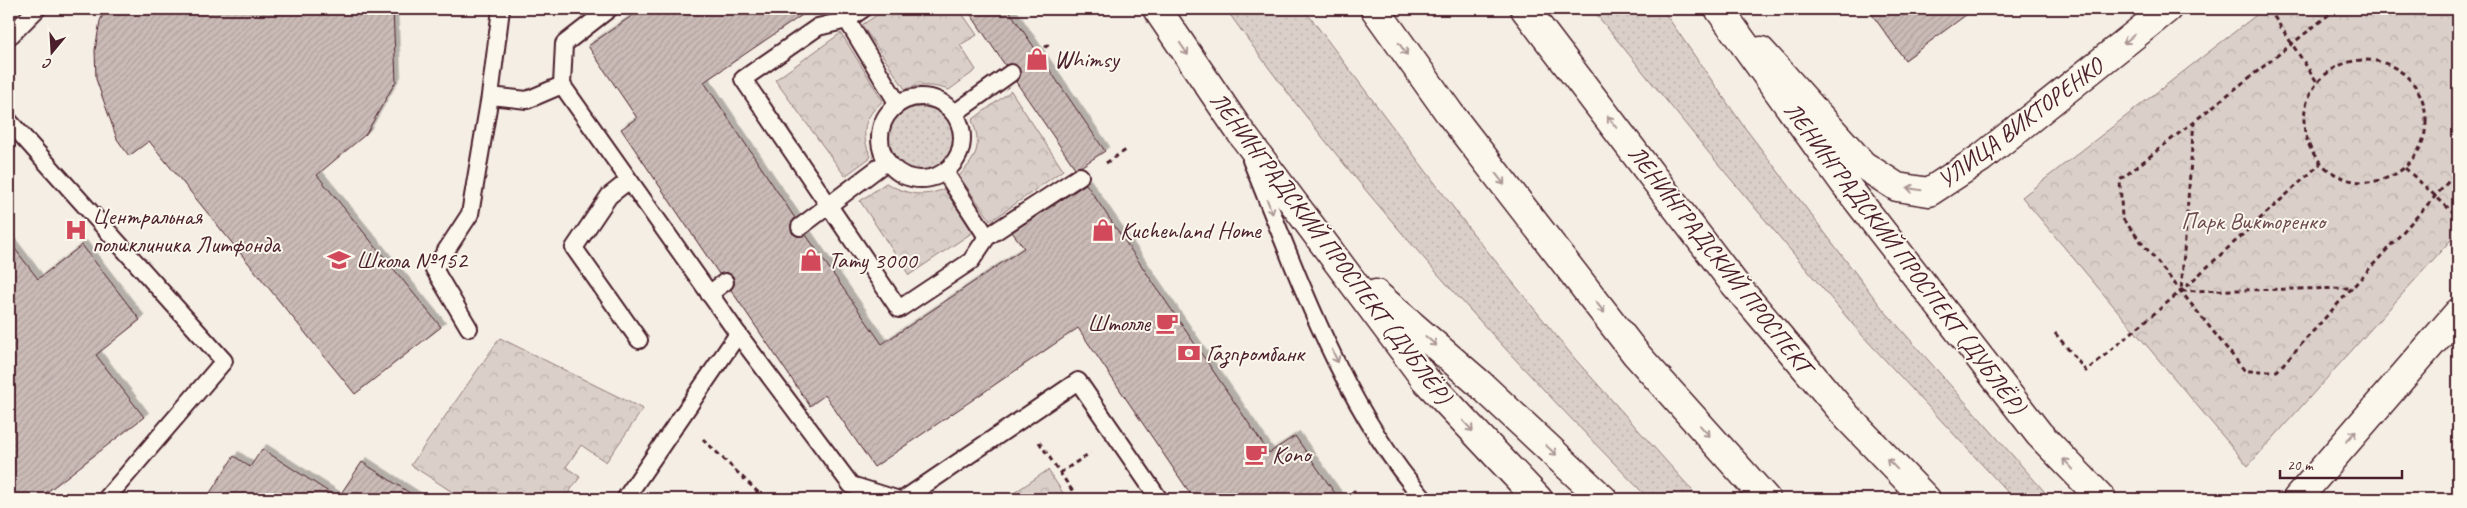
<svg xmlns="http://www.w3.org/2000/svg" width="2467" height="508" viewBox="0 0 2467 508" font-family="Caveat,sans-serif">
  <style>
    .grass { fill: url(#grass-dots); stroke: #92787a }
    .forest { fill: url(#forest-crowns); stroke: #92787a }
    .building { fill: url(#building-hatch); stroke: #4a1f2b; filter: url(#shadow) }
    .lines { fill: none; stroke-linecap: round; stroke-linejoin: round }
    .lane-casing { stroke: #4a1f2b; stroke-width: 20 }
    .street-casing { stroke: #4a1f2b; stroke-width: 31 }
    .secondary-casing { stroke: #4a1f2b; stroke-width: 31 }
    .primary-casing { stroke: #4a1f2b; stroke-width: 31 }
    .path { stroke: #4a1f2b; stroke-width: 3; stroke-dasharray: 5 4; stroke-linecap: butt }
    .lane { stroke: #fbf7ec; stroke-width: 16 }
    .street { stroke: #fbf7ec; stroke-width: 28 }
    .secondary { stroke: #fbf7ec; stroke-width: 28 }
    .primary { stroke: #fbf7ec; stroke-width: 28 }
    .oneway { stroke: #ab9695 }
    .labels { text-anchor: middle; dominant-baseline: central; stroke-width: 4; stroke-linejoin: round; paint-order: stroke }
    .poi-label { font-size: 24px; fill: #4a1f2b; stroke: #fbf7ec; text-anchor: start }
    .street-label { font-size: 24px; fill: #4a1f2b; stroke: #fbf7ec }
    .park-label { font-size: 24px; fill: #6e4b52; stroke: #fbf7ec }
  </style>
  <defs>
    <pattern id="grass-dots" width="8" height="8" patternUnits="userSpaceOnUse" patternTransform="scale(1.25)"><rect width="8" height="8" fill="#dbd0c9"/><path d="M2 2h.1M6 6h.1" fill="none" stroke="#bdb2ad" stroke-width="1.8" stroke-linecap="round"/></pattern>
    <pattern id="forest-crowns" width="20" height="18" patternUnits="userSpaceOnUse" patternTransform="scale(1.25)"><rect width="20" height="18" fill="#dbd0c9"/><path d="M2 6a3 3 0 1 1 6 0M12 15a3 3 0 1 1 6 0" fill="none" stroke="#bdb2ad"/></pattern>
    <pattern id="building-hatch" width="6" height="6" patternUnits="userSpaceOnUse" patternTransform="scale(1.25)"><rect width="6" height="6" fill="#cabbb6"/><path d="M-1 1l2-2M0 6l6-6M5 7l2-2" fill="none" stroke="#afa09d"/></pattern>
    <filter id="shadow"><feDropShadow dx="4.5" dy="-4.5" stdDeviation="0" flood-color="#0004"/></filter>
  </defs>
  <rect width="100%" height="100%" fill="#f4eee4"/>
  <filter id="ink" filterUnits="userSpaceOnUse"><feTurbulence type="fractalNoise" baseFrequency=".02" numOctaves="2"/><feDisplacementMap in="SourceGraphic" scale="10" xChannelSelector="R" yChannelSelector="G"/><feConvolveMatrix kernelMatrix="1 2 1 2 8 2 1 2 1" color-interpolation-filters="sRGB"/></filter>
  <g filter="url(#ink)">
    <g class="grass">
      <path d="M 1226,9 L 1304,9 L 1471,231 L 1575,359 L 1700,499 L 1649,499 C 1498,345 1351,186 1226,9 Z"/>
      <path d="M 1592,9 L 1662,9 L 1742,124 L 1882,308 L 2051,499 L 2014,499 L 1860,333 L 1709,153 Z"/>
      <circle cx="921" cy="139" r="32"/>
    </g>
    <g class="forest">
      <path d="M 886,9 L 959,9 L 977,35 L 960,45 L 976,70 L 949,90 C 933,85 921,84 905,89 L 862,25 Z"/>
      <path d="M 2264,9 L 2458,9 L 2458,232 L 2248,466 L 2022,197 Z"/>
      <path d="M 841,33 L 883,101 C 863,117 860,134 871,157 L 845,176 L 775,80 Z"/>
      <path d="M 1011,91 L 1063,170 L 991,221 L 959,176 C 978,156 982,145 972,120 Z"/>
      <path d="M 886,183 C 906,194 922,198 944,189 L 973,232 L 909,275 L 860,201 Z"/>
      <path d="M 500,338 L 643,409 L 606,462 L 581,445 L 566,467 L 580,477 L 564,499 L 463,499 L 411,465 Z"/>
      <path d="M 1048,470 L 1067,499 L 1005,499 Z"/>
    </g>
    <g class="building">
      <path d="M 105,9 L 393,9 L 396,81 L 366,134 L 317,175 L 441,327 L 355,394 L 149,141 L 129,156 L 117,139 L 96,79 L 95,50 L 100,21 Z"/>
      <path d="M 642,9 L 811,9 L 704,82 L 795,218 L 791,224 L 792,233 L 797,236 L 806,235 L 882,344 L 1024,248 L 1012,232 L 1086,184 L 1269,453 L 1295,436 L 1339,499 L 1194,499 L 1078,328 L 874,467 L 825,395 L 810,406 L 731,290 L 734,285 L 733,276 L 728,273 L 719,274 L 621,129 L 637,118 L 588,46 Z"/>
      <path d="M 967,9 L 1008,9 L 1105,151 L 1082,166 L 1075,168 L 1016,82 L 1020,77 L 1019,68 L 1015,64 L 1005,65 Z"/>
      <path d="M 1868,9 L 1974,9 L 1905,60 Z"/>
      <path d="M 9,241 L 38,279 L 82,245 L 140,320 L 96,355 L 144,417 L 38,499 L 9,499 Z"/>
      <path d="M 262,449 L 338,498 L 362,462 L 419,499 L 206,499 L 234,456 L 250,467 Z"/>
    </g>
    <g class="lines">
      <defs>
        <g id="lane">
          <path d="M 609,9 L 564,44 L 562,85 L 738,334 L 851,485 L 896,499"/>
          <path d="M 847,20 L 863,9"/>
          <path d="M 9,33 L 11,35 L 37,9"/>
          <path d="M 490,96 L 527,100 L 562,85"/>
          <circle cx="921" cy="138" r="41"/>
          <path d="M 898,104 L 847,20 L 818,27 L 743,79 L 899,309 L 971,261 L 987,237 L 945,172"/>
          <path d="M 955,113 L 1011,73"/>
          <path d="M 9,121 L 224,361 L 106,499"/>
          <path d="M 1251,160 C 1297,273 1343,407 1424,499"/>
          <path d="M 628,181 L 609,196 L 574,248 L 639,340"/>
          <path d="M 800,227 L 886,162"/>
          <path d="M 987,237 L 1080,176"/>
          <path d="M 709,294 L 725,282"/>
          <path d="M 469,328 L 434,269 L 470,214 L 490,96 L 501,9"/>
          <path d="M 625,499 L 738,334"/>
          <path d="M 904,499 L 1078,381 L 1159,499"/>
        </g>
        <g id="street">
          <path d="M 1761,51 L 1863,165 L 1897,187 L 1929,192 L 1981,158 L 2167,9"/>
          <path d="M 2297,499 L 2458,313"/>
        </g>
        <g id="secondary">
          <path d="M 1157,9 L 1239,130 L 1425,379 L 1538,499"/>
          <path d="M 1719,9 L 1845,184 L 2039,434 L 2102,499"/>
          <path d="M 1376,294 L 1480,384 L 1603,499"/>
        </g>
        <g id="primary">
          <path d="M 1375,9 L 1450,114 L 1636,354 L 1766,499"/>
          <path d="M 1525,9 L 1733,282 L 1848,418 L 1926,499"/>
        </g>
      </defs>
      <use href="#lane" class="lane-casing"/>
      <use href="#street" class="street-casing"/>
      <use href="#secondary" class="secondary-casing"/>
      <use href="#primary" class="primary-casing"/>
      <g class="path">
        <path d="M 2269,9 L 2317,82"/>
        <path d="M 2336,9 L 2120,180 L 2122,218 L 2245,371 L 2277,371 L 2458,171"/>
        <path d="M 1038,53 L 1052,42"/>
        <circle cx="2365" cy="121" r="61"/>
        <path d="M 2194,121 L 2181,291 L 2353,288"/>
        <path d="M 1106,163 L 1126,150"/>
        <path d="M 2405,168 L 2458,217"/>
        <path d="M 2055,333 L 2086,371 L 2181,291 L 2320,164"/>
        <path d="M 703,439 L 765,499"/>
        <path d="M 1039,442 L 1078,499"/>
        <path d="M 1060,473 L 1090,453"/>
        <path d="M 57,499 L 64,494 L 70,499"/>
        <path d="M 1344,499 L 1357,489"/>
        <path d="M 2458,499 L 2458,498"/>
      </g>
      <use href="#lane" class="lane"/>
      <use href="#street" class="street"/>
      <use href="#secondary" class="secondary"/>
      <use href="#primary" class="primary"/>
    </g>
    <defs><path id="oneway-shaft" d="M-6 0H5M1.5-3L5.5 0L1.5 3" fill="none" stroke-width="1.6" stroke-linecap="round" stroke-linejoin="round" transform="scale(1.25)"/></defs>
    <g class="oneway">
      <use href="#oneway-shaft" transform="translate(2129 39) rotate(141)"/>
      <use href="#oneway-shaft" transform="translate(1184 49) rotate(56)"/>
      <use href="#oneway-shaft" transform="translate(1403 49) rotate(55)"/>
      <use href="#oneway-shaft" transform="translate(1612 122) rotate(-127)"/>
      <use href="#oneway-shaft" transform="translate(1500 179) rotate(52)"/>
      <use href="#oneway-shaft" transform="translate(1914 189) rotate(-171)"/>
      <use href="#oneway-shaft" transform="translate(1270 207) rotate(68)"/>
      <use href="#oneway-shaft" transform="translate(1600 307) rotate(52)"/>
      <use href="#oneway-shaft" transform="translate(1431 341) rotate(41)"/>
      <use href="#oneway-shaft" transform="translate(1335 356) rotate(65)"/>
      <use href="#oneway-shaft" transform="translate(1468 426) rotate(47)"/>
      <use href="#oneway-shaft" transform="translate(1705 431) rotate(48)"/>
      <use href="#oneway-shaft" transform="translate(2351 436) rotate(-49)"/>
      <use href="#oneway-shaft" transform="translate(1551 450) rotate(43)"/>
      <use href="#oneway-shaft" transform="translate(1892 464) rotate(-134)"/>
      <use href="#oneway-shaft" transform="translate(2068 464) rotate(-133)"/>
    </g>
  </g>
  <defs>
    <symbol id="shop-bare" viewBox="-9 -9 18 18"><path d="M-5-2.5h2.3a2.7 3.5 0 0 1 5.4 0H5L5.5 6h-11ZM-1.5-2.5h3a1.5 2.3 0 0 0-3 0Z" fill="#d1495b" stroke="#fbf7ec" stroke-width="2.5" paint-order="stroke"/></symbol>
    <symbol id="hospital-bare" viewBox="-9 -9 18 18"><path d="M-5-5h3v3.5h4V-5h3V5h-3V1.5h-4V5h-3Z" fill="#d1495b" stroke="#fbf7ec" stroke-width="2.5" paint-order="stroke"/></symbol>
    <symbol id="school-bare" viewBox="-9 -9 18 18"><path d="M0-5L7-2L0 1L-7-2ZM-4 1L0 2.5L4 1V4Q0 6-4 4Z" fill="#d1495b" stroke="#fbf7ec" stroke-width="2.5" paint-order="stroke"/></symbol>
    <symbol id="cafe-bare" viewBox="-9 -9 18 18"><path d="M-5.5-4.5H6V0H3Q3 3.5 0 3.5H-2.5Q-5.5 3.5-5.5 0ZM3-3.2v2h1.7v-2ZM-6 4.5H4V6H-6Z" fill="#d1495b" stroke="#fbf7ec" stroke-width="2.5" paint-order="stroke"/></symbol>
    <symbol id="bank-bare" viewBox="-9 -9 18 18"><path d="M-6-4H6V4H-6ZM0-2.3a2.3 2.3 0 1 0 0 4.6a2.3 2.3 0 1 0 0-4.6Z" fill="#d1495b" stroke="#fbf7ec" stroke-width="2.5" paint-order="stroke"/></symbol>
  </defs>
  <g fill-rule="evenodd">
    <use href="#shop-bare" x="1021" y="43" width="32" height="32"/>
    <use href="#hospital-bare" x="60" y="214" width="32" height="32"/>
    <use href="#shop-bare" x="1087" y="214" width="32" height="32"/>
    <use href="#school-bare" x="323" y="244" width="32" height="32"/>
    <use href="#shop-bare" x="795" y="244" width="32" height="32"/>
    <use href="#cafe-bare" x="1151" y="307" width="32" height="32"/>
    <use href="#bank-bare" x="1173" y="337" width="32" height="32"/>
    <use href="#cafe-bare" x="1240" y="438" width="32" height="32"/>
  </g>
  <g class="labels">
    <g class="poi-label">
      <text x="1054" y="59">Whimsy</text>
      <text x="92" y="216">Центральная<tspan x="92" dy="28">поликлиника Литфонда</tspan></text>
      <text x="1120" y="230">Kuchenland Home</text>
      <text x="356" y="260">Школа №152</text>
      <text x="828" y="260">Тату 3000</text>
      <text x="1150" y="323" text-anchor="end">Штолле</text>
      <text x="1206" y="353">Газпромбанк</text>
      <text x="1272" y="454">Kono</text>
    </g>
    <g class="street-label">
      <text transform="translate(2020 123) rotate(-37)">УЛИЦА ВИКТОРЕНКО</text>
      <text transform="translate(1331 248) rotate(53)">ЛЕНИНГРАДСКИЙ ПРОСПЕКТ (ДУБЛЁР)</text>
      <text transform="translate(1905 258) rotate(53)">ЛЕНИНГРАДСКИЙ ПРОСПЕКТ (ДУБЛЁР)</text>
      <text transform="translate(1720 259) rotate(52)">ЛЕНИНГРАДСКИЙ ПРОСПЕКТ</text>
    </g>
    <g class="park-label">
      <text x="2253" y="221">Парк Викторенко</text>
    </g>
  </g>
  <rect width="2467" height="508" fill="none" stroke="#fbf7ec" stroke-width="30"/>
  <rect x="15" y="15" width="2437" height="478" fill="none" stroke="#4a1f2b" stroke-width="2" filter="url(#ink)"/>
  <g transform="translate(52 52) rotate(198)" stroke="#fbf7ec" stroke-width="4" paint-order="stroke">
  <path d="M0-4L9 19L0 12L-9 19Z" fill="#4a1f2b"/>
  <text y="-8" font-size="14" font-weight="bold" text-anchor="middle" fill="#4a1f2b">С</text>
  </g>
  <path d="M2280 470v8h122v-8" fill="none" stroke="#4a1f2b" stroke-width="2.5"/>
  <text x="2287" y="470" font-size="15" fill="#4a1f2b" stroke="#fbf7ec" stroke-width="4" paint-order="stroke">20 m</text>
</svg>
